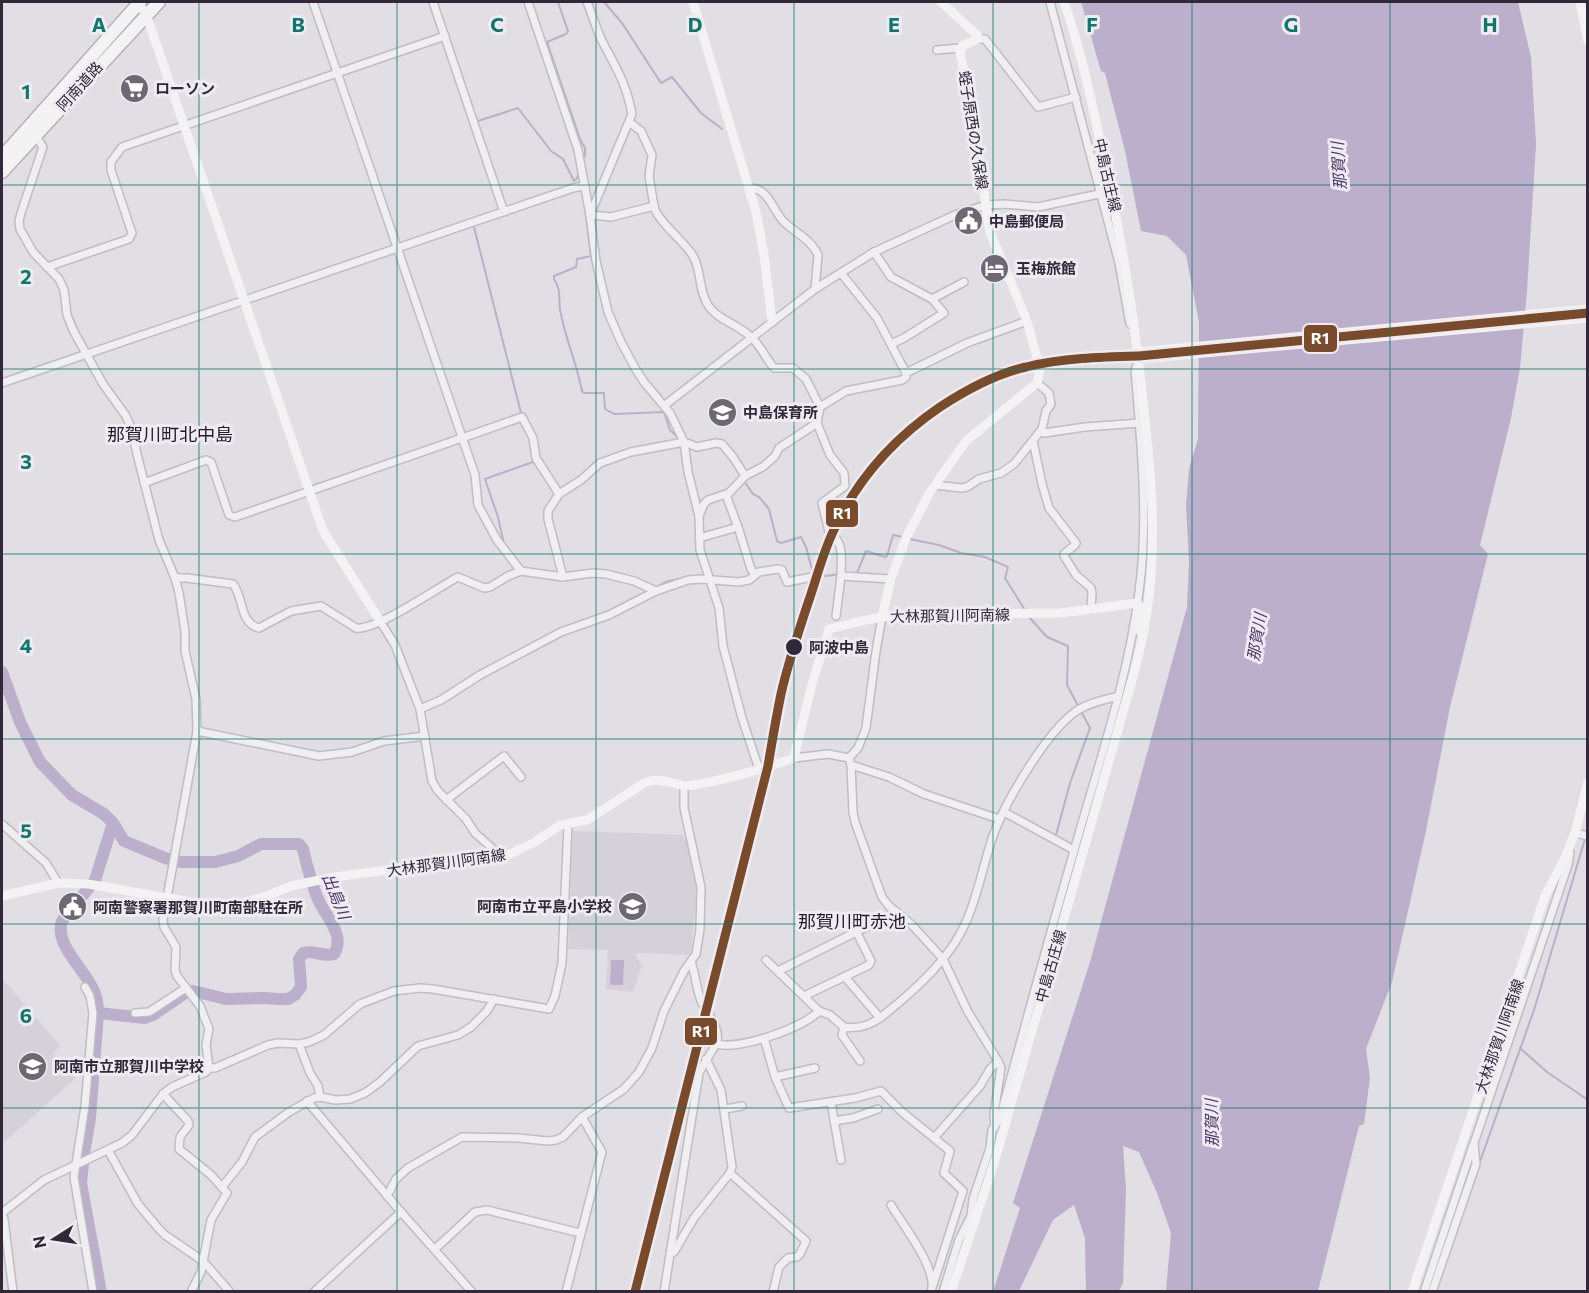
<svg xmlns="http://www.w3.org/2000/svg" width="1589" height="1293" viewBox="0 0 1589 1293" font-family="Commissioner,'Noto Sans JP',sans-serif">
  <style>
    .built { fill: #d5d1d8 }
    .water { fill: #bbafcb }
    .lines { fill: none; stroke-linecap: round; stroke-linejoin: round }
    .stream { stroke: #bbafcb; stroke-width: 2 }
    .river { stroke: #bbafcb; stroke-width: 12 }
    .street-casing { stroke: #bfbdc1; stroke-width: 10 }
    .highway-casing { stroke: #b4b1b7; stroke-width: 15 }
    .street { stroke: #efeef0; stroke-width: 7 }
    .secondary { stroke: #f4f3f4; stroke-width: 9 }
    .highway { stroke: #f4f3f4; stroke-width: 12 }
    .rail-1-casing { stroke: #efebf3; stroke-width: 14 }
    .rail-1 { stroke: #7a4b2a; stroke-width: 9 }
    .grid { fill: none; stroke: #0f766e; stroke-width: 1.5; stroke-opacity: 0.55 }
    .stop-dot { fill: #312839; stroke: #efebf3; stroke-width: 2 }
    .labels { text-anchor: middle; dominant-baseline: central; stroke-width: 6; stroke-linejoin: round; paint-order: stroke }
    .street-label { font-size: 15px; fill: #312839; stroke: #efebf3 }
    .poi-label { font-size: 15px; font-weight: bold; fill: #312839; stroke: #efebf3; text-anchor: start }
    .stop-label { font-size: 15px; font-weight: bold; fill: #312839; stroke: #efebf3; text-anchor: start }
    .water-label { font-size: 16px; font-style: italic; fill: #4d3768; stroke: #efebf3 }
    .quarter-label { font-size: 18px; fill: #231a2a; stroke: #efebf3 }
    .grid-label { font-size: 20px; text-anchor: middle; font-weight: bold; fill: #0f766e; stroke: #efebf3; stroke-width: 6; stroke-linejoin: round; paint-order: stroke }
    .line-badge { stroke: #efebf3; stroke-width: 2 }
    .badge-label { font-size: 16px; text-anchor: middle; font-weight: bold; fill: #fff }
  </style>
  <rect width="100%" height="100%" fill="#e1dfe3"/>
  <g class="built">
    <path d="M 573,831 L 683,835 L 684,840 L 688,839 L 697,888 L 691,952 L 687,955 L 637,953 L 636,957 L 642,965 L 633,992 L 606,989 L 608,950 L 568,949 Z"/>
    <path d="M 2,978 L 60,1046 L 53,1053 L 76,1078 L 2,1144 Z"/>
  </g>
  <g class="water">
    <path d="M 1081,2 L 1518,2 L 1531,57 L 1536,144 L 1527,291 L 1520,368 L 1511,418 L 1480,545 L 1488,554 L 1450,707 L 1426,831 L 1392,982 L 1366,1049 L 1370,1078 L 1364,1124 L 1359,1126 L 1318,1291 L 1166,1291 L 1171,1233 L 1157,1193 L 1139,1152 L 1123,1146 L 1126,1189 L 1123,1283 L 1119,1291 L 1086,1291 L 1085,1238 L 1074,1205 L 1053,1220 L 1019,1291 L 993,1292 L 1020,1208 L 1013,1203 L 1090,962 L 1187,607 L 1189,561 L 1186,506 L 1189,469 L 1198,439 L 1199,322 L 1186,255 L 1167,236 L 1141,231 L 1125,151 L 1105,73 L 1101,71 Z"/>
    <path d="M 611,960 L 624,960 L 623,985 L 610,985 Z"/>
  </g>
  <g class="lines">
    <g class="stream">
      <path d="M 429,2 L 440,35"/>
      <path d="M 558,2 L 568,31 L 566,34 L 547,42 L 580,139 L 585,148 L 585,156"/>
      <path d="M 604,2 L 622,23 L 661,83 L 672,77 L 701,113 L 722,129"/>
      <path d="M 442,40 L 447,55"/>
      <path d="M 478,121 L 518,108 L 551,151 L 563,159 L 574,181 L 577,178 L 580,171"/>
      <path d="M 585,207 L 591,256 L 577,259 L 576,267 L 554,276 L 554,279 C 563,293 557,300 561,314 C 566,341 577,364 582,391 L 584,393 L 604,393 L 605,409 L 614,414 L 664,412 L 670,430 L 679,438"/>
      <path d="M 474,227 L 521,413"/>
      <path d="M 744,481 L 753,494 L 759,497 L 769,509 L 777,541 L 781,543 L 801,537 L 806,547 L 813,573"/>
      <path d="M 910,539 L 939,545 L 961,553 L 985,557 L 1008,567 L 1005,578 L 1025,610"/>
      <path d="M 504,544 L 498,517 L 485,479 L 533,462 L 532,454"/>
      <path d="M 849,573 L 857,573 L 866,551 L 885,557 L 887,556 L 893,535 L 903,537"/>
      <path d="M 811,574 L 826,576 L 840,574"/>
      <path d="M 657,587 L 668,581 L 686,578"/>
      <path d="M 1030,618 L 1047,637 L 1068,646 L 1067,685 L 1090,728 L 1070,783 L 1056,835"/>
      <path d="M 1520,1048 L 1547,1072 L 1588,1100"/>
      <path d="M 1478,1167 L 1534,1010 L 1585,839"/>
      <path d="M 1446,1261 L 1477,1172"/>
    </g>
    <g class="river">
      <path d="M 2,672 L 20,722 L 40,762 L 72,795 L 104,814 L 113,823 L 124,841 L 165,858 L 180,862 L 215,862 L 238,856 L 261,844 L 299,844 L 303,849 C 307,865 311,883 318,899 C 325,916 346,935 334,954 C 323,957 314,950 303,953 L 299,959 L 301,987 L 295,995 L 288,999 L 278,999 L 263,998 L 226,999 L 193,991 L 185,993 L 153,1015 L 145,1018 L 98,1013"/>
      <path d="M 101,1292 L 81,1183 L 84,1154 L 90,1118 L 98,1013 C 98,1004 97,997 93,989 C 84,968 54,945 62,921 L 95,880 L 113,823"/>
    </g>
    <defs>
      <g id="street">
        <path d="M 313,2 L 475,475 L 478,505 L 497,540 L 521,571"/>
        <path d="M 433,2 L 504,212"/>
        <path d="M 528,2 L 578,150 L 590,215 L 596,261 L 608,312 L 621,342 L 635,368 L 644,382 L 670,413 L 684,442 L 688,472 L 699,516 L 700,550 L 719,608 L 723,646 L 742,718 L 759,769"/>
        <path d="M 587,2 C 592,14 596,28 602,41 C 616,68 626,82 632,114 L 590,215 L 611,217 L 654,206 L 649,176 L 652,155 L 641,131 L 629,122"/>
        <path d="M 1050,2 L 1119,263 L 1130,324"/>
        <path d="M 978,39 L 985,39 L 1038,107 L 1076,97"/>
        <path d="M 937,50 L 960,48"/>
        <path d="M 35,135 L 43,147 L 21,213 L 19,221 L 20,229 L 33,252 L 59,279 L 64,290 L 67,315 L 74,332 L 103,384 L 126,416 L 132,430 L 137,454 L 159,540 L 175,578 L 179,593 L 185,631 L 185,651 L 196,699 L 197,731 L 163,920 L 164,927 L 176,947 L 175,970 L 177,976 L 200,1006 L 209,1029 L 206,1045 L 209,1068"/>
        <path d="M 750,188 C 768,188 773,210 783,221 C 795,233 811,239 818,255 L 815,289"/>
        <path d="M 654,206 C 656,220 685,242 693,256 C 702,271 698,290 708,305 C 717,320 740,325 752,338 C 761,346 766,359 774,368 L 793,368 L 806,379 L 820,407 L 817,423 L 821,433 L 830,455 L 844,473 L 845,486 L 822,503 L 829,532 C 845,543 841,558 841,576 L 891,579"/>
        <path d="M 874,252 L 891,277 L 932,299 L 964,282"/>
        <path d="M 47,267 L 129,239 L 132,233 L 111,170 L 111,162 L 122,147 L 445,36"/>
        <path d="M 891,344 L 904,338 L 944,313 L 932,299"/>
        <path d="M 906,373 L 967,343 L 1027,321"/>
        <path d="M 2,383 L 573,188 L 585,186"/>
        <path d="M 665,405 L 815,289 L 874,252 L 955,215 L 986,205 L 1004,204 L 1038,207 L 1099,194"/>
        <path d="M 820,407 L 846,391 L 902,380 L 906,377 L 906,373 L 877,318 L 841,273"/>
        <path d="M 1040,432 L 1044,433 L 1085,427 L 1140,423"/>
        <path d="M 1033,441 L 1042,484 L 1049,508 L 1076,543 L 1075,545 L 1064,554 L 1064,556 L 1076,575 L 1091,588 L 1092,593 L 1091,609"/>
        <path d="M 144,483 L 206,460 L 211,462 L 229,515 L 235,517 L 522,417 L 533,438 L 536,458 L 559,494"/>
        <path d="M 935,485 L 961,488 L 967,487 L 979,479 L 1001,473 L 1014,464 L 1042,429 L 1046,411 L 1051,404 L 1049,393 L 1037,383"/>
        <path d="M 699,516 L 704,504 L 708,500 L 729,493 L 745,476 L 764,466 L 775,456 L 779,448 L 817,423"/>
        <path d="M 738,527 L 751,569 L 755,574"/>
        <path d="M 699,538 L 738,527 L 726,495"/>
        <path d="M 563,577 L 548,519 L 548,511 L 559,494 L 581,480 L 600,463 L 631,452 L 684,442 L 697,447 L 716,443 L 722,444 L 733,457 L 745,476"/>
        <path d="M 175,578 L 187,578 L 233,584 C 244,597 239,623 259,628 L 291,611 L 321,606 L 356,628 C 376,631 437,588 458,577 L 484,588 L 490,587 L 508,576 L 521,571 L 563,577 L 593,573 L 606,574 L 634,581 L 656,591"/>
        <path d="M 836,616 L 841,576"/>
        <path d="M 380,621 L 395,645 L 420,709 L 432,781 L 438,791 L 466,819 L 475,833 L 501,856"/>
        <path d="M 420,709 L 441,700 L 480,675 L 561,632 L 609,615 L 656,591 L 688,580 L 701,579 L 739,582 L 749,580 L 759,572 L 778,569 L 782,570 L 787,582 L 812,577"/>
        <path d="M 197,731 L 319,756 L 352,752 L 384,741 L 425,736"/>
        <path d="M 794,758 L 828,754 L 849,758 L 851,765 L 853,812 L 855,822 L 882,897 L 888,905 L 911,924 L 943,959 L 968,1012 L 998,1061 L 1001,1068 L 994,1114 L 995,1127"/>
        <path d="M 849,758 L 858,748 L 866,728 L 876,651 L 882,617"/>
        <path d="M 851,765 L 889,777 L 924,794 L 999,819"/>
        <path d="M 446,800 L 504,756 L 521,777"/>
        <path d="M 1004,812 L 1074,850"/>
        <path d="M 2,824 L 46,863 L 58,883"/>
        <path d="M 1575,833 L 1588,836"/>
        <path d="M 766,960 L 819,1011 L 830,1015 L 844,1027 C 857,1029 869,1026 880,1018"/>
        <path d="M 778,971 L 896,912"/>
        <path d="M 845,977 L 880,1018 C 908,996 945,964 961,932 C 977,902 982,868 993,836 C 1005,802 1046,733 1075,712 C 1087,703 1104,700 1118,696"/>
        <path d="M 85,987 L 90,996 L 93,1013 L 85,1106 L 74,1177 L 93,1292"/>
        <path d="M 804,996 L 869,965 L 871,961 L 857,933"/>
        <path d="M 135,1013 L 149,1012 L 186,988"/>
        <path d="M 844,1027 L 842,1035 L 860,1061"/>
        <path d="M 764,1038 L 775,1077 L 815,1068"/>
        <path d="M 299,1044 L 310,1073 L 318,1086 L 320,1097"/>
        <path d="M 717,1044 C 740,1050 803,1028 819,1011"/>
        <path d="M 775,1077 L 789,1108 L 855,1098 L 881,1091 L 902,1112 L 950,1151 L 944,1173 L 963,1191 L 933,1285"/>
        <path d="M 163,1094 L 188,1121 L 189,1125 L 180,1137 L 179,1149 L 211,1175 L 227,1193 L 211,1220 L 201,1272 L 191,1292"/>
        <path d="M 307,1101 L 401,1212 L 472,1292"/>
        <path d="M 831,1102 L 841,1160"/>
        <path d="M 725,1109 L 742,1106"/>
        <path d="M 834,1121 L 853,1118 L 878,1109"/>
        <path d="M 934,1138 L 980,1086 L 990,1069 L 998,1061"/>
        <path d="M 108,1150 L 138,1204 L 159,1229 L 165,1235 L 203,1261 L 230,1292"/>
        <path d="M 730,1173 L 806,1241 L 800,1254 L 797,1257 L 788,1258 L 779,1267 L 773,1292"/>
        <path d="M 222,1187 L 242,1162 L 255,1137 L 289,1112 L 314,1098 L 320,1097 L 336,1100 L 350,1099 L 365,1093 L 380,1082 L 418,1046 L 458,1035 L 471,1027 L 487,1011 L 494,999"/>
        <path d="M 387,1196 L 396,1179 L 408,1168 L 462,1137 L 519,1138 L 547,1141 L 556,1140 L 563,1137 L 582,1117"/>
        <path d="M 891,1205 C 902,1224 939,1270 931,1292"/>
        <path d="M 2,1213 L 44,1180 L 122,1143 L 132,1135 L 163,1094 L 172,1087 L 206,1072 L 209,1068 L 215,1068 L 268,1045 L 278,1043 L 299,1044 L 309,1042 L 324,1035 L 360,1004 L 394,991 L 420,988 L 433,989 L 549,1009 L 555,996 L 562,963 L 568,824"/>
        <path d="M 2,1213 L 4,1219 L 13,1292"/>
        <path d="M 435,1249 L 475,1212 L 487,1210 L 580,1233"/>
        <path d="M 670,1253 L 674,1252 L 694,1218 L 730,1173 L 732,1167 L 721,1090 L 706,1059"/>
        <path d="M 314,1292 L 401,1212"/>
        <path d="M 566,1292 L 602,1152 L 582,1117 L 624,1089 L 639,1072 L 652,1048 L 664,1011 L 684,971 L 696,954 L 700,929 L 701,887 L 684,808 L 684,785"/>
        <path d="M 664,1292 L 699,1073 C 702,1067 717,1044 717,1041 C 720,1027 707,1014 702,1003 C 696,990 696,975 691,962"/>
        <path d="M 943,1292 L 959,1240 L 971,1216 L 973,1199 L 990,1148 L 992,1130 L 1000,1118 C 1024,1029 1048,940 1074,851 C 1098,765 1128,680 1139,592 C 1149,519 1141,443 1135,370 L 1139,361"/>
        <path d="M 1424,1292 L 1473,1145"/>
        <path d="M 1432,1292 L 1476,1164 L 1474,1143 L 1568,865 L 1570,853"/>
      </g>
      <g id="highway">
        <path d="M 2,157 L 140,2"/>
        <path d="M 2,172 L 159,2"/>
      </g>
    </defs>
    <use href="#street" class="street-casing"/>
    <use href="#highway" class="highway-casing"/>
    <use href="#street" class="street"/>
    <g class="secondary">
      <path d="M 137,2 L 146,14 L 321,525 L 325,534 L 380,621"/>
      <path d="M 693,2 L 756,212 L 764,255 L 772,321"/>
      <path d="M 1580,2 L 1588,41"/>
      <path d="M 1138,352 L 1588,309"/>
      <path d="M 1139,359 L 1588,318"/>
      <path d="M 882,617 L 891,579 L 906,538 L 930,492 L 966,441 L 1037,383 L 1040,369 L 1027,321 L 990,232 L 969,93 L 960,53 L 962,46 L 978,39 L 978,36 L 941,2"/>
      <path d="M 2,896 L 58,883 L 88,884 L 191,902 L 237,904 L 264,897 L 291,886 L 334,877 L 510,854 L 535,842 L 560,825 L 587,820 L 646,782 C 665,776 676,788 693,785 C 727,780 762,769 794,758 L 812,684 L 829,629 L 866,620 L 895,615 L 1061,613 L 1137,603 L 1140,607 L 1140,631"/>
      <path d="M 951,1292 L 996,1157 L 1131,684 C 1137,662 1143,640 1146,618 C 1159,540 1150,461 1141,383 C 1133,310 1122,240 1106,169 C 1094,113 1083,56 1064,2"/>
      <path d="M 1412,1292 L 1545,896 L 1563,862 L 1575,833 L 1588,782"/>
    </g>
    <use href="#highway" class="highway"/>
    <defs>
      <path id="rail-1" d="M 635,1292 L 768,766 C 772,742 776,718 781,694 C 788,663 798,633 808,603 C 816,580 822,556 832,534 C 855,482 893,439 940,407 C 966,390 995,374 1026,367 C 1062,358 1101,357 1139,356 L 1588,313"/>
    </defs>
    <use href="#rail-1" class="rail-1-casing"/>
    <use href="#rail-1" class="rail-1"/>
  </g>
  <path class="grid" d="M 199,2 L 199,1292M 397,2 L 397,1292M 596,2 L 596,1292M 794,2 L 794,1292M 993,2 L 993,1292M 1192,2 L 1192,1292M 1390,2 L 1390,1292M 2,185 L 1588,185M 2,369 L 1588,369M 2,554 L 1588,554M 2,739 L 1588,739M 2,924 L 1588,924M 2,1108 L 1588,1108"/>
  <defs>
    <symbol id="supermarket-disc" viewBox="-11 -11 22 22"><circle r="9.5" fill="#6f6874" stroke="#efebf3"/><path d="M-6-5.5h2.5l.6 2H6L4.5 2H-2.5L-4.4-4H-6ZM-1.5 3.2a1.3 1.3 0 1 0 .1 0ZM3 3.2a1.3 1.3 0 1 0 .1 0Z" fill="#fff"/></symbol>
    <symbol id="civic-disc" viewBox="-11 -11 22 22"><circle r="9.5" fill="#6f6874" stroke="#efebf3"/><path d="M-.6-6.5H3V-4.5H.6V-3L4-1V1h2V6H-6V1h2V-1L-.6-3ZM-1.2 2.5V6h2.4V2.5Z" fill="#fff"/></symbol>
    <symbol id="hotel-disc" viewBox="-11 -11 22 22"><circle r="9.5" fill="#6f6874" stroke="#efebf3"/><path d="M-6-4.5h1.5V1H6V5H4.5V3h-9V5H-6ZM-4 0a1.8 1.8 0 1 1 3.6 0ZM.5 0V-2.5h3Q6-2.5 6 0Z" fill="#fff"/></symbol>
    <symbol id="school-disc" viewBox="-11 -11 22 22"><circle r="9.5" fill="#6f6874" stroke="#efebf3"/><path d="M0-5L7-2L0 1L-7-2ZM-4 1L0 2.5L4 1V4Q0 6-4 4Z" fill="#fff"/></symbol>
  </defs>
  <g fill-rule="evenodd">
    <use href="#supermarket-disc" x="118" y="72" width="33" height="33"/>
    <use href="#civic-disc" x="952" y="204" width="33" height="33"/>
    <use href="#hotel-disc" x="978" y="252" width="33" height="33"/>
    <use href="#school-disc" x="706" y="396" width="33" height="33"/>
    <use href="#school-disc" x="616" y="890" width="33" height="33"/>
    <use href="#civic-disc" x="56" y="890" width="33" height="33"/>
    <use href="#school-disc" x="16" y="1050" width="33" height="33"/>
  </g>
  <circle class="stop-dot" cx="794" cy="647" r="9"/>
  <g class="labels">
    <g class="street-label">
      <text transform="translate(79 86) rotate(-48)">阿南道路</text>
      <text transform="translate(974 130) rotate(81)">蛭子原西の久保線</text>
      <text transform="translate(1108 175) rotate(77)">中島古庄線</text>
      <text transform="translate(950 615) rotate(-1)">大林那賀川阿南線</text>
      <text transform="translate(446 862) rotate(-8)">大林那賀川阿南線</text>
      <text transform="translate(1050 966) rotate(-74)">中島古庄線</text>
      <text transform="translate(1499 1036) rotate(-71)">大林那賀川阿南線</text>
    </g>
    <g class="poi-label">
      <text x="155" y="88">ローソン</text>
      <text x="989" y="221">中島郵便局</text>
      <text x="1016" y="268">玉梅旅館</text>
      <text x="743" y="412">中島保育所</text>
      <text x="612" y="906" text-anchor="end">阿南市立平島小学校</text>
      <text x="93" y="907">阿南警察署那賀川町南部駐在所</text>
      <text x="54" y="1066">阿南市立那賀川中学校</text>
    </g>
    <g class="stop-label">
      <text x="809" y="647">阿波中島</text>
    </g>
    <g class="water-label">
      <text transform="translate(1338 166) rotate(-94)">那賀川</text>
      <text transform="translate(1256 637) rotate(-81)">那賀川</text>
      <text transform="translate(337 896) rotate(68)">出島川</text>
      <text transform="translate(1211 1123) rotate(-91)">那賀川</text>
    </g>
    <g class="quarter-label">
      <text x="170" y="434">那賀川町北中島</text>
      <text x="852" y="921">那賀川町赤池</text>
    </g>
  </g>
  <g class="grid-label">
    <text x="99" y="32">A</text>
    <text x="298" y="32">B</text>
    <text x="497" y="32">C</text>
    <text x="695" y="32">D</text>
    <text x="894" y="32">E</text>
    <text x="1092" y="32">F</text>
    <text x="1291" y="32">G</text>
    <text x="1490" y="32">H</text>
    <text x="26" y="99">1</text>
    <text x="26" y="284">2</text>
    <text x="26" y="469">3</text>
    <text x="26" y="653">4</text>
    <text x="26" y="838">5</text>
    <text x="26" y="1023">6</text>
  </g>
  <g class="line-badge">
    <rect x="1303" y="324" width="35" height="29" rx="6" fill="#7a4b2a"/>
    <rect x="825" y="499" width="34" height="29" rx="6" fill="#7a4b2a"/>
    <rect x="684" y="1017" width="34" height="29" rx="6" fill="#7a4b2a"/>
  </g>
  <g class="badge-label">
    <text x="1320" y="344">R1</text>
    <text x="842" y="519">R1</text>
    <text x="701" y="1037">R1</text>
  </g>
  <rect width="1589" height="1293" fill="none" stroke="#312839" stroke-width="6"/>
  <g transform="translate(54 1239) rotate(258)" stroke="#efebf3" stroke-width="4.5" paint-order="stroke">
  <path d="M0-4.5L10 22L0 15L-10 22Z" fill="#312839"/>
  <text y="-9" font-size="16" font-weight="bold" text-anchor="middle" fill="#312839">N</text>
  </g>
</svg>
